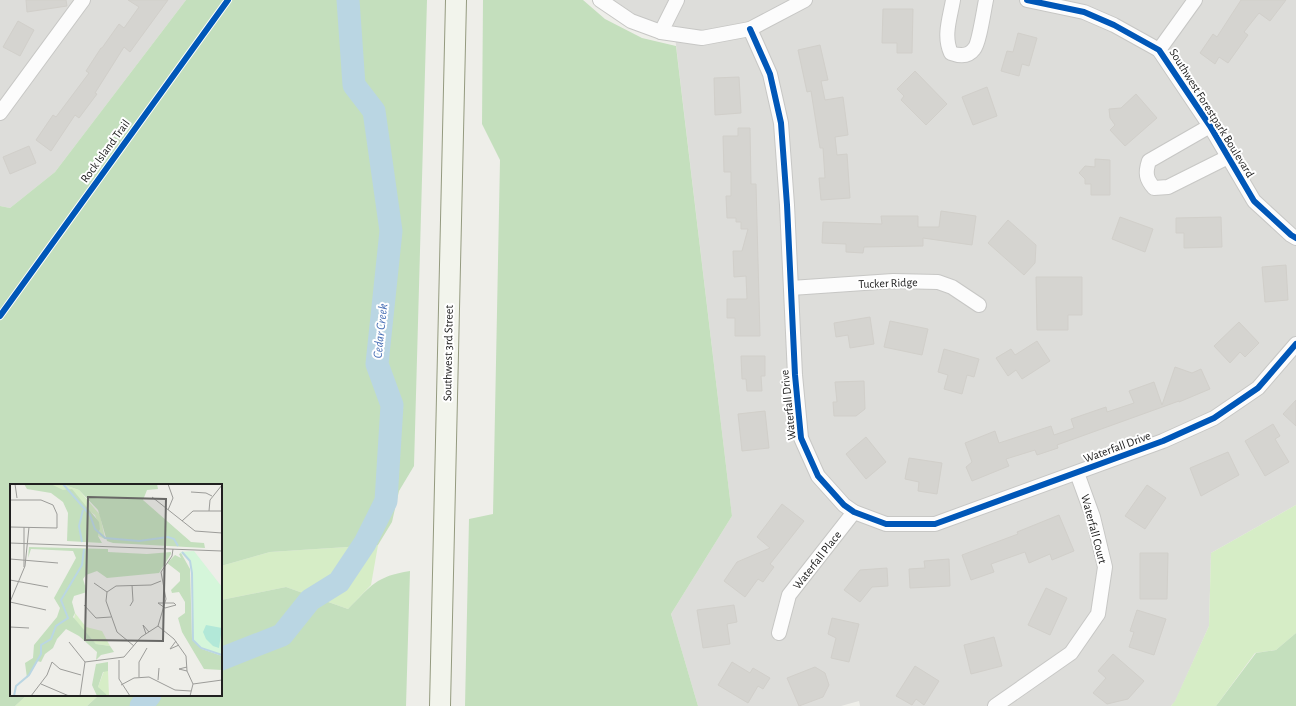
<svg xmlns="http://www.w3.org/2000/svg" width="1296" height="706" viewBox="0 0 1296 706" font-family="'Alegreya Sans',sans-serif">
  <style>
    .residential { fill: #ddddda }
    .grass { fill: #d6edc6 }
    .forest { fill: #c4dfbd }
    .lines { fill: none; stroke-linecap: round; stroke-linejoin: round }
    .river { stroke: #bad6e3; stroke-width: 23 }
    .building { fill: #d5d4d0; stroke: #d1cfca }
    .minor-casing { stroke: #c7c7c5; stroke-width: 16 }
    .secondary-casing { stroke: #949a7f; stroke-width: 22 }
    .minor { stroke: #fcfcfc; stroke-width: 14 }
    .secondary { stroke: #f2f4ec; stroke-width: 20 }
    .cycleway-casing { stroke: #fff; stroke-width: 8 }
    .cycleway { stroke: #0057b8; stroke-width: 6 }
    .labels { text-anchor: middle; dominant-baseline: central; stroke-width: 4; stroke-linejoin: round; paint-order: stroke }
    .street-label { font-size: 12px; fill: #202020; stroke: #fff }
    .water-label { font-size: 13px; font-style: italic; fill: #476fb5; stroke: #fff }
    .inset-river { fill: none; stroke: #bad6e3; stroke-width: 2 }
    .inset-road { fill: none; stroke: #9c9c99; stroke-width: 1 }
    .view { fill: #686866; fill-opacity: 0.15; stroke: #686866; stroke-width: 2 }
    .inset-edge { fill: none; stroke: #202020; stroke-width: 2 }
  </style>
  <rect width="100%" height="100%" fill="#eeeee9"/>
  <g class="residential">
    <path d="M 0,0 L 186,0 L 55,172 L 10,208 L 0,206 Z"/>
    <path d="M 614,0 L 1296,0 L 1296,505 L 1211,553 L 1209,626 L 1175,702 L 1171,706 L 860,706 L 859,701 L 841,706 L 698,706 L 671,614 L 732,516 L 674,28 L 637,16 Z"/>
  </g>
  <g class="grass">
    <path d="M 1296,505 L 1296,633 L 1276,650 L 1255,653 L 1216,706 L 1171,706 L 1175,701 L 1209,626 L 1211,553 Z"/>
    <path d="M 378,545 L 371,585 L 348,609 L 286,587 L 221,600 L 221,566 L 270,552 Z"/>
    <path d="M 27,695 L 99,695 L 87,706 L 15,706 Z"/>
  </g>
  <g class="forest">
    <path d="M 186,0 L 427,0 L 414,466 L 399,491 L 392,522 L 378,545 L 270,552 L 221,566 L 221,485 L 11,485 L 11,695 L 27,695 L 15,706 L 0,706 L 0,206 L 10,208 L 55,172 Z"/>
    <path d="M 483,0 L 583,0 L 605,19 L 642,38 L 676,46 L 732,516 L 671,614 L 698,706 L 465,706 L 469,519 L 493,514 L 500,160 L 482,124 Z"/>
    <path d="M 410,571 L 406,706 L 87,706 L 99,695 L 221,695 L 221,600 L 286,587 L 348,609 C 371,586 376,576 410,571 Z"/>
    <path d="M 1296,633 L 1296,706 L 1216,706 L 1256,653 L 1276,650 Z"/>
  </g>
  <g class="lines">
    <g class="river">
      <path d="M 221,659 L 282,635 L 310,600 L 339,582 L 365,543 L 386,501 L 392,405 L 377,364 L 391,231 L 374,111 L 354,85 L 348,0"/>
      <path d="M 141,706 L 150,695"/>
    </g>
  </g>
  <g class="building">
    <path d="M 26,0 L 66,0 L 67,6 L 27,12 Z"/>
    <path d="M 128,0 L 168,0 L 130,52 L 124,47 L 95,93 L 97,94 L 79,118 L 75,115 L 51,151 L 36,140 L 53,115 L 56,117 L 89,73 L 86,71 L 101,48 L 102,48 L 119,24 L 124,28 L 139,7 Z"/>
    <path d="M 1241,0 L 1286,0 L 1270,21 L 1259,13 L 1244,32 L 1248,35 L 1228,63 L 1219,57 L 1215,64 L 1200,53 L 1213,34 L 1217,37 Z"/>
    <path d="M 883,9 L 913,9 L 912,53 L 897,53 L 897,43 L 882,43 Z"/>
    <path d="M 18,21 L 34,30 L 20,56 L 3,47 Z"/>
    <path d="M 1018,33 L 1037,38 L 1029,66 L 1022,64 L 1019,76 L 1001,71 L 1007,51 L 1013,52 Z"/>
    <path d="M 820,45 L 828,80 L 821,81 L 825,100 L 843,97 L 848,135 L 835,137 L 837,155 L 847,154 L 850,198 L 821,200 L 819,178 L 825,178 L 823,148 L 820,148 L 811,91 L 807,92 L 798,50 Z"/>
    <path d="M 915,71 L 947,104 L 926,125 L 901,100 L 904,96 L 897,89 Z"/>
    <path d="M 739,77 L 741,113 L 715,115 L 714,78 Z"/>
    <path d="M 987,87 L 997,116 L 973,125 L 962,97 Z"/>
    <path d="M 1136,94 L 1157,118 L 1125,146 L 1110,130 L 1115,125 L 1110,118 L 1109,109 L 1121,108 Z"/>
    <path d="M 738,128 L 750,128 L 751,184 L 756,184 L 760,336 L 735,336 L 735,318 L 727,318 L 727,299 L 747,299 L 746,276 L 734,277 L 733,251 L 742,251 L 748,229 L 741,229 L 741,222 L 736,222 L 736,218 L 727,218 L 726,196 L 731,196 L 731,172 L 724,172 L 723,136 L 738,136 Z"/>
    <path d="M 29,146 L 36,163 L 10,174 L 3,157 Z"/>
    <path d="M 1095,159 L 1110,160 L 1110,195 L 1091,195 L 1091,184 L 1085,184 L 1085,179 L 1079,173 L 1085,166 L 1095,167 Z"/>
    <path d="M 941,211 L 976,216 L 972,245 L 923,238 L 923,246 L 864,247 L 863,253 L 846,252 L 846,244 L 822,243 L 823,222 L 882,224 L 881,216 L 918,216 L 918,227 L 939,227 Z"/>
    <path d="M 1120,217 L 1153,229 L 1145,252 L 1112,239 Z"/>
    <path d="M 1221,217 L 1222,247 L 1184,248 L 1184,233 L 1176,233 L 1176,218 Z"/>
    <path d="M 1008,220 L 1036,245 L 1035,263 L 1024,275 L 988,243 Z"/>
    <path d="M 1286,265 L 1288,300 L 1265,302 L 1262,267 Z"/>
    <path d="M 1036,277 L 1082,277 L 1082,315 L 1068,315 L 1068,330 L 1037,330 Z"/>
    <path d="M 870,317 L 874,344 L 850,348 L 848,335 L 836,337 L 834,323 Z"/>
    <path d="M 890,321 L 928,329 L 922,355 L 884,347 Z"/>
    <path d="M 1239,322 L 1259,343 L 1245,357 L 1240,352 L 1230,363 L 1214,346 Z"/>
    <path d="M 1037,341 L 1050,361 L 1022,379 L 1016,370 L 1008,376 L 996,358 L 1011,349 L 1015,355 Z"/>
    <path d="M 944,349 L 979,359 L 974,377 L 967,375 L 962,394 L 944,389 L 948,375 L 938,372 Z"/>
    <path d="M 741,356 L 765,356 L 765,376 L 761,376 L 762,391 L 747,391 L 746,379 L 742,379 Z"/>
    <path d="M 1175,367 L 1192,373 L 1201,369 L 1210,389 L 1179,402 L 1179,401 L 1057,445 L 1058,448 L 1037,455 L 1035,450 L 1006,459 L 1009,466 L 972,481 L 966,467 L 972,462 L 965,443 L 995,431 L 999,443 L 1051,426 L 1054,435 L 1074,428 L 1071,419 L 1106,407 L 1107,412 L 1134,403 L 1129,391 L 1154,382 L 1162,405 Z"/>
    <path d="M 864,381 L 865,409 L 856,416 L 834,416 L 833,402 L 837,402 L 835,382 Z"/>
    <path d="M 1296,400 L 1296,426 L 1283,414 Z"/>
    <path d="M 765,411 L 769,448 L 742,451 L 738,414 Z"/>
    <path d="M 1273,424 L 1280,436 L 1275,439 L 1289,462 L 1265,476 L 1245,441 Z"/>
    <path d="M 866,437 L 886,462 L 866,479 L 846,454 Z"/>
    <path d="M 1228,452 L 1239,475 L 1201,496 L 1190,468 Z"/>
    <path d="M 909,458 L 942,463 L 937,494 L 918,491 L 919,482 L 905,479 Z"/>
    <path d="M 1147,485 L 1166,498 L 1145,529 L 1125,516 Z"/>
    <path d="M 782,504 L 804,521 L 770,564 L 774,567 L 763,582 L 758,579 L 745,597 L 724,581 L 737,562 L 770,548 L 757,537 Z"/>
    <path d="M 1059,515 L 1074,551 L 1052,560 L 1050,554 L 1029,563 L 1025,552 L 991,564 L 994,572 L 971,580 L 962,555 L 1018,534 L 1017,532 Z"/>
    <path d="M 1140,553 L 1168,553 L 1167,599 L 1140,599 Z"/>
    <path d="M 949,559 L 950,586 L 910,588 L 909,569 L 925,568 L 924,561 Z"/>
    <path d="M 887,568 L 888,586 L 872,587 L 860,602 L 844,590 L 860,570 Z"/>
    <path d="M 1046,588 L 1067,598 L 1050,635 L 1028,625 Z"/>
    <path d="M 734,605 L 737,622 L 727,624 L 730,644 L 703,648 L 697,610 Z"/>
    <path d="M 1137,610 L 1166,619 L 1154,655 L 1129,647 L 1134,632 L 1130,631 Z"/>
    <path d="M 832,618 L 859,624 L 849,662 L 831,658 L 836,638 L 828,634 Z"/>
    <path d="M 994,637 L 1002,666 L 971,674 L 964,645 Z"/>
    <path d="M 1113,654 L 1144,681 L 1128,699 L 1107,704 L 1093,693 L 1106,678 L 1098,671 Z"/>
    <path d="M 732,662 L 750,673 L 753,668 L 770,678 L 763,689 L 758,686 L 748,703 L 718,685 Z"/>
    <path d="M 915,666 L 939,681 L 924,705 L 916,699 L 912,705 L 896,696 Z"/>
    <path d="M 815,667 L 825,673 L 829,685 L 823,697 L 799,706 L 787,678 Z"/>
  </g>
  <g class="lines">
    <defs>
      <g id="minor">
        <path d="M 600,0 L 631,21 L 661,32 L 702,38 L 750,29 L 805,0"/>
        <path d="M 953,0 C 950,18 943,36 951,53 C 959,56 968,57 974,49 C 979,44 984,9 986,0"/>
        <path d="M 1027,0 L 1084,12 L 1114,25 L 1159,50 L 1210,126 L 1254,201 L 1291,235 L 1296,238"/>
        <path d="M 750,29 L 770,74 L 781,123 L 787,205 L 795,375 L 801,438 L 818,476 L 844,505 L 854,512 L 886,524 L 935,524 L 1163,441 L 1214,418 L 1258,388 L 1296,344"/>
        <path d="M 661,32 L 677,0"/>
        <path d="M 1159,50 L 1195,0"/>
        <path d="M 0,113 L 83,0"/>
        <path d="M 1210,126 L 1149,161 C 1145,173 1146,179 1154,188 L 1168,187 L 1228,157"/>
        <path d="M 791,288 L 893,281 L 938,282 L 952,287 L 979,305"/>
        <path d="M 779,633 L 789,595 L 854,512"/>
        <path d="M 995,706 L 1071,653 L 1098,614 L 1105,567 L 1093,517 L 1077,473"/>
      </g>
      <path id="secondary" d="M 440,706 L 456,0"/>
    </defs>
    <use href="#minor" class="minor-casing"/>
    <use href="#secondary" class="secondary-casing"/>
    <use href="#minor" class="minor"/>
    <use href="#secondary" class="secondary"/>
    <defs>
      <g id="cycleway">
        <path d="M 1027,0 L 1084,12 L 1114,25 L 1159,50 L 1210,126 L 1254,201 L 1291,235 L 1296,238"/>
        <path d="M 750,29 L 770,74 L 781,123 L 787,205 L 795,375 L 801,438 L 818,476 L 844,505 L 854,512 L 886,524 L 935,524 L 1163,441 L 1214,418 L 1258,388 L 1296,344"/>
        <path d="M 0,316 L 228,0"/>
      </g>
    </defs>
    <use href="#cycleway" class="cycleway-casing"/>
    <use href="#cycleway" class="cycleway"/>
  </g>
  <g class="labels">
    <g class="street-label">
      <text transform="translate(1212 113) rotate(58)">Southwest Forestpark Boulevard</text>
      <text transform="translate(105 151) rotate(-54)">Rock Island Trail</text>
      <text transform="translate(888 283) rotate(-2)">Tucker Ridge</text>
      <text transform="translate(448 353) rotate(-89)">Southwest 3rd Street</text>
      <text transform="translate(788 405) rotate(-96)">Waterfall Drive</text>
      <text transform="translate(1117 447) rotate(-20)">Waterfall Drive</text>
      <text transform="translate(1094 529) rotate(75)">Waterfall Court</text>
      <text transform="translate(817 560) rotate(-52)">Waterfall Place</text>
    </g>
    <g class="water-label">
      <text transform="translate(381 331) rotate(-84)">Cedar Creek</text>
    </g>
  </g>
  <g transform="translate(10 484)">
    <rect width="212" height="212" fill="#eeeee9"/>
    <path d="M 41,0 L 52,0 L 69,6 L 90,31 L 95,55 L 88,52 L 90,45 L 85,31 ZM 65,129 L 76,143 L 92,147 L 100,162 L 86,160 L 64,135 ZM 94,187 L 98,187 L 99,212 L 89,207 L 88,203 Z" fill="#d6edc6"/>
    <path d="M 14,0 L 41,0 L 53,6 L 62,5 L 89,38 L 90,45 L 88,52 L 92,59 L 57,57 L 58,29 L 53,18 L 41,9 L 17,5 ZM 52,0 L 147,0 L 148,5 L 137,6 L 133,16 L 181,58 L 194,59 L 195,64 L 103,59 L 97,57 L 88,26 L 69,6 ZM 19,63 L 98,65 L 98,68 L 137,70 L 161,68 L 161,70 L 149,89 L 97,94 L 87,87 L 76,91 L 73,95 L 77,108 L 64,112 L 62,118 L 65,129 L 63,133 L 86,160 L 100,162 L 104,168 L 91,171 L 86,176 L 87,168 L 69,152 L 56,145 L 47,155 L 43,164 L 35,170 L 31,178 L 27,177 L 17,194 L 15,179 L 23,174 L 24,161 L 47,133 L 50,124 L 44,114 L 66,74 L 63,67 L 21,65 L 18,74 ZM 171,69 L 180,85 L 182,155 L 192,165 L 212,172 L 212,186 L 194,185 L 172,148 L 168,134 L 175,129 L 175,118 L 169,108 L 162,109 L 161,106 L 170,97 L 170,89 L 157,79 L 165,71 L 171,74 L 169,70 ZM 98,178 L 98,187 L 93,188 L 88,203 L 98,212 L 87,212 L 82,201 L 86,180 Z" fill="#c4dfbd"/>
    <path d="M 184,67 L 212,103 L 212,171 L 191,164 L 183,156 L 182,89 L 180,77 L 170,68 Z" fill="#d5f6da"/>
    <path d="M 196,141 L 212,144 L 209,164 L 203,162 L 196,155 L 193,148 Z" fill="#b2e8d8"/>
    <path class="inset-river" d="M 53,0 L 80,31 L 85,45 L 95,54 L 129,57 L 158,53 L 164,55 L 168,62M 72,58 L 69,42 L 73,26M 172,68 L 180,77 L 182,89 L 183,156 L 191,164 L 212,171M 4,212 L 6,202 L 19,191 L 31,170 L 31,161 L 41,155 L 46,142 L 58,134 L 51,116 L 72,81 L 74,65"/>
    <path class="inset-road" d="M 5,0 L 7,14M 158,0 L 163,14 L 158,26M 181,8 L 196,9 L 202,12M 142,13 L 185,47 L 212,49M 0,16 L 31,16 L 43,21 L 47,30 L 47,44 L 0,43M 199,27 L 200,16 L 212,1M 172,37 L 183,27 L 212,27M 0,59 L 212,67M 0,75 L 48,79M 14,83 L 14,43M 0,96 L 38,103M 84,99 L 97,108M 0,118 L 15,82 L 19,43M 0,118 L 36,126M 148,119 L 164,119 L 166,121 L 155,124 ZM 74,121 L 86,134 L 101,133M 120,122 L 123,117 L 122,101M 148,142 L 164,155 L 176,172 L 177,187 L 183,200 L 180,212M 0,143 L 19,144M 136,150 L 133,141 L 139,148M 166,157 L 160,165 L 169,161M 59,158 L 75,178 L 70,212M 124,162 L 107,148 L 96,117 L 97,108 L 106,102 L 141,101 L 151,97M 109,176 L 109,195 L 120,212M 75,178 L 114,173 L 131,153 L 148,142 L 156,115 L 151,88 L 162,72 L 163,65M 177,183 L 169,185 L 177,187M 129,193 L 129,178 L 137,164M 148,196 L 149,184M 31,200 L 59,212M 183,200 L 212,196M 111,201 L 124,194 L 139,193 L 165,206 L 181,207M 21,212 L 37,191 L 42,178 L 50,185 L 71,191"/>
    <path class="view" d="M 78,13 L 156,15 L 153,157 L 75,156 Z"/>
    <rect width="212" height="212" class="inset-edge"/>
  </g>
</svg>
